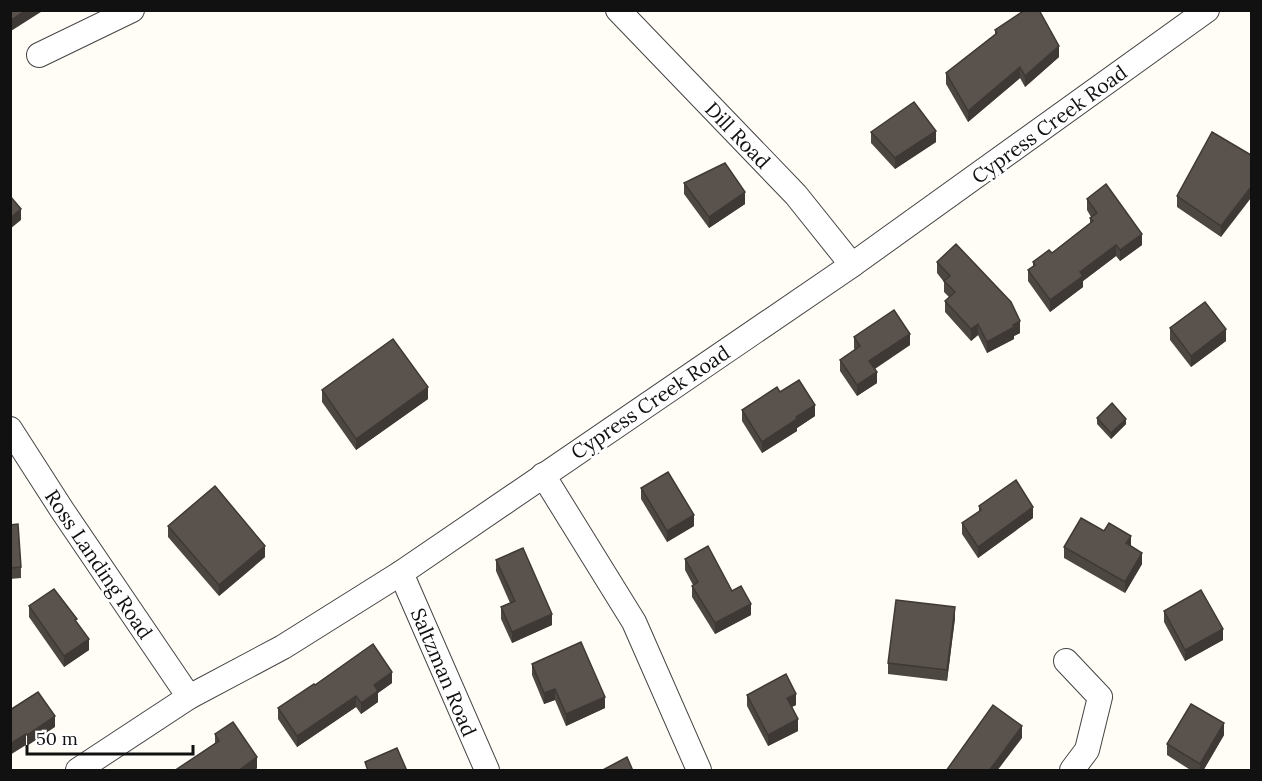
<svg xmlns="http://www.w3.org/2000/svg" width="1262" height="781" viewBox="0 0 1262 781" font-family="Lora,serif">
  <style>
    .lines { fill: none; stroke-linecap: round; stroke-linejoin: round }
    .minor-casing { stroke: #444; stroke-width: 26 }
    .minor { stroke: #fff; stroke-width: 24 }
    .wall { fill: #4d4742 }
    .shaded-wall { fill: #3f3936 }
    .building { fill: #5a524d; stroke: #3f3936; stroke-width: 1.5 }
    .labels { text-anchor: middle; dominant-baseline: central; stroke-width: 6; stroke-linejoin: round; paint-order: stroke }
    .street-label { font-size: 20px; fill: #111; stroke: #fff }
  </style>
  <rect width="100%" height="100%" fill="#fffdf5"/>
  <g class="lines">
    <defs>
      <g id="minor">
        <path d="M 618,10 L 796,195 L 852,265"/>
        <path d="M 39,55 L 132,10"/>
        <path d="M 10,429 L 62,510 L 189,697"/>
        <path d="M 543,475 L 634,622 L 699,770"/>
        <path d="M 401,573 L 487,770"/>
        <path d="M 1066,661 L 1100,697 L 1087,750 L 1072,770"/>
        <path d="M 78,770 L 189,697 L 283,647 L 401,573 L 852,265 L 1207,10"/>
      </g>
    </defs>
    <use href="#minor" class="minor-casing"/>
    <use href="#minor" class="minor"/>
  </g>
  <g class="wall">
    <path d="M 995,30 L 1059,57 L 1025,87 L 1020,78 L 968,122 L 946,84 L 946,73 L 995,35 Z"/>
    <path d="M 871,132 L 936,142 L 895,169 L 871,143 Z"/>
    <path d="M 1251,155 L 1221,237 L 1177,207 L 1177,196 Z"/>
    <path d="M 684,183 L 745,204 L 709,228 L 684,194 Z"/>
    <path d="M 1087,199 L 1142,245 L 1120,261 L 1116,256 L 1083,281 L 1083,287 L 1050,312 L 1028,281 L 1028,270 L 1033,267 L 1033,262 L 1052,253 L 1090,223 L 1090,218 L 1091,217 L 1087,210 Z"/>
    <path d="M 937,262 L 1020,333 L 1014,336 L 1014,339 L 987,353 L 978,335 L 971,341 L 945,312 L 945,301 L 949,297 L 944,292 L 944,282 L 937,273 Z"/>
    <path d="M 1170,328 L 1226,341 L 1191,367 L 1170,340 Z"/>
    <path d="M 854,337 L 910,345 L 875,369 L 877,383 L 857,396 L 840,371 L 840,360 L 855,350 L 854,348 Z"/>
    <path d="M 322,390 L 428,399 L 356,450 L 322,402 Z"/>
    <path d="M 780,392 L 815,416 L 797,428 L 797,431 L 762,453 L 742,421 L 742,410 Z"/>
    <path d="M 1097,418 L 1126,424 L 1111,439 L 1097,424 Z"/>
    <path d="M 641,488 L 694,526 L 667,542 L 641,499 Z"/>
    <path d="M 979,506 L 1033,518 L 978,558 L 962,534 L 962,523 L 979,512 Z"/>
    <path d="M 10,525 L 21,567 L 21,578 L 10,579 Z"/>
    <path d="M 168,526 L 265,557 L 219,596 L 168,537 Z"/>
    <path d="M 1131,546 L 1142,564 L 1125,593 L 1064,558 L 1064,547 Z"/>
    <path d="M 685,559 L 732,591 L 751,615 L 715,634 L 692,597 L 692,586 L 693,585 L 685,570 Z"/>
    <path d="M 496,560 L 552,625 L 512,643 L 501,619 L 501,607 L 510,603 L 496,571 Z"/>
    <path d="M 29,606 L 77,623 L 89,650 L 64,667 L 29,617 Z"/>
    <path d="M 1164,611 L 1223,640 L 1185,661 L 1164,622 Z"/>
    <path d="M 955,618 L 947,681 L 888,674 L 888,663 Z"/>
    <path d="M 532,664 L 605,708 L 566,726 L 555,700 L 544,704 L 532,675 Z"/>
    <path d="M 392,683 L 378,693 L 378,702 L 361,714 L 356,707 L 297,747 L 278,719 L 278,708 L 315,685 Z"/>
    <path d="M 747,695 L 796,705 L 792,707 L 798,731 L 768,746 L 747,706 Z"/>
    <path d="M 215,734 L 257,768 L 254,771 L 174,771 L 215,743 Z"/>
    <path d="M 1224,735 L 1203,771 L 1192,771 L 1167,755 L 1167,744 Z"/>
  </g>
  <g class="shaded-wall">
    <path d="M 26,10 L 44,10 L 11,31 L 11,20 Z"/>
    <path d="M 1059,46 L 1059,57 L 1025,87 L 1025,76 Z"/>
    <path d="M 1020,67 L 1020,78 L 968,122 L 968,111 Z"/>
    <path d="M 936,131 L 936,142 L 895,169 L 895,158 Z"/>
    <path d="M 1251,187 L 1251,198 L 1221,237 L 1221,226 Z"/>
    <path d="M 745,192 L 745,204 L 709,228 L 709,217 Z"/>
    <path d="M 21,209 L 21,220 L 10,229 L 10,218 Z"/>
    <path d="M 1142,234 L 1142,245 L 1120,261 L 1120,250 Z"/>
    <path d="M 1116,245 L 1116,256 L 1083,281 L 1083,287 L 1050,312 L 1050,300 L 1080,272 Z"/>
    <path d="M 1020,321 L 1020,333 L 1014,336 L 1014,339 L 987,353 L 987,342 Z"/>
    <path d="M 978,324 L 978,335 L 971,341 L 971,329 Z"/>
    <path d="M 1226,329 L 1226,341 L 1191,367 L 1191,356 Z"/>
    <path d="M 910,334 L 910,345 L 869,372 L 869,361 Z"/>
    <path d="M 877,372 L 877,383 L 857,396 L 857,385 Z"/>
    <path d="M 428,387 L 428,399 L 356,450 L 356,439 Z"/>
    <path d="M 815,405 L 815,416 L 797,428 L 797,431 L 762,453 L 762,442 L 796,417 Z"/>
    <path d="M 1126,419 L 1126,424 L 1111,439 L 1111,433 Z"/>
    <path d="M 1033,507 L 1033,518 L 978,558 L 978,547 Z"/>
    <path d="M 694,515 L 694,526 L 667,542 L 667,531 Z"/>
    <path d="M 1131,536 L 1131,547 L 1126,543 Z"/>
    <path d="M 265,546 L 265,557 L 219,596 L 219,585 Z"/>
    <path d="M 1142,553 L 1142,564 L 1125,593 L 1125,582 Z"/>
    <path d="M 751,604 L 751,615 L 715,634 L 715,623 Z"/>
    <path d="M 955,607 L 955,618 L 947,681 L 947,670 Z"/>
    <path d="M 552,614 L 552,625 L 512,643 L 512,632 Z"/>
    <path d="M 1223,629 L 1223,640 L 1185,661 L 1185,650 Z"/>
    <path d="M 89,639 L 89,650 L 64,667 L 64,656 Z"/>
    <path d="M 392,672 L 392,683 L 378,693 L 378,702 L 361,714 L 361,703 L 374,685 Z"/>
    <path d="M 555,689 L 555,700 L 544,704 L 544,693 Z"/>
    <path d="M 796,694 L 796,705 L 787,709 L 787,698 Z"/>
    <path d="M 356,696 L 356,707 L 297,747 L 297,736 Z"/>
    <path d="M 605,697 L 605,708 L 566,726 L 566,714 Z"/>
    <path d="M 55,716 L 55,727 L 27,746 L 27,735 Z"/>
    <path d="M 798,719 L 798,731 L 768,746 L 768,735 Z"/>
    <path d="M 1224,723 L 1224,735 L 1203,771 L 1200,771 L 1200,764 Z"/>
    <path d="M 1022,726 L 1022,738 L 997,771 L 989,771 Z"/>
    <path d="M 26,734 L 26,745 L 10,755 L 10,744 Z"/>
    <path d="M 257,757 L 257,768 L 254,771 L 238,771 Z"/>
  </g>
  <g class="building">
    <path d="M 10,10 L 26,10 L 11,20 Z"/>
    <path d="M 1025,10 L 1039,10 L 1059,46 L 1025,76 L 1020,67 L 968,111 L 946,73 L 997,33 L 995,30 Z"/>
    <path d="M 914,102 L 936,131 L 895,158 L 871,132 Z"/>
    <path d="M 1212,132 L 1251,155 L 1251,187 L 1221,226 L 1177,196 Z"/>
    <path d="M 725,163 L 745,192 L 709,217 L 684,183 Z"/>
    <path d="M 1106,184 L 1142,234 L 1120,250 L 1116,245 L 1080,272 L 1083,276 L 1050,300 L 1028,270 L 1035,265 L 1033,262 L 1049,250 L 1052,253 L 1093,221 L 1090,218 L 1097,213 L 1087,199 Z"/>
    <path d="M 10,196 L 21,209 L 10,218 Z"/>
    <path d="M 956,244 L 1011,302 L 1020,321 L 1013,325 L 1014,327 L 987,342 L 978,324 L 971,329 L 945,301 L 955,292 L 944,281 L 950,276 L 937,262 Z"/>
    <path d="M 1205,302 L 1226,329 L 1191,356 L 1170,328 Z"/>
    <path d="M 894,310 L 910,334 L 869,361 L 877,372 L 857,385 L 840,360 L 860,346 L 854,337 Z"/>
    <path d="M 393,339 L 428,387 L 356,439 L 322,390 Z"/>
    <path d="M 799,380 L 815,405 L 796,417 L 797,419 L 762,442 L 742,410 L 777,387 L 780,392 Z"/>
    <path d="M 1112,403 L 1126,419 L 1111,433 L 1097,418 Z"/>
    <path d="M 668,472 L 694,515 L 667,531 L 641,488 Z"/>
    <path d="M 1016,480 L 1033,507 L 978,547 L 962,523 L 981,510 L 979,506 Z"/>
    <path d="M 215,486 L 265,546 L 219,585 L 168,526 Z"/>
    <path d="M 1081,518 L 1104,531 L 1109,523 L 1131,536 L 1126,543 L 1142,553 L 1125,582 L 1064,547 Z"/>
    <path d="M 18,524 L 21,567 L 10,568 L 10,525 Z"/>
    <path d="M 708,546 L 732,591 L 741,586 L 751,604 L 715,623 L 692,586 L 698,582 L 685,559 Z"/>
    <path d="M 523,548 L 552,614 L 512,632 L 501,607 L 515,601 L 496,560 Z"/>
    <path d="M 54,589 L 77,619 L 75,620 L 89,639 L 64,656 L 29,606 Z"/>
    <path d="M 1201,590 L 1223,629 L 1185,650 L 1164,611 Z"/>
    <path d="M 896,600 L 955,607 L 947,670 L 888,663 Z"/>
    <path d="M 581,642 L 605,697 L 566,714 L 555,689 L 544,693 L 532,664 Z"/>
    <path d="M 373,644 L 392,672 L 374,685 L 378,691 L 361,703 L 356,696 L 297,736 L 278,708 L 314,684 L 315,685 Z"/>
    <path d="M 786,674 L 796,694 L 787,698 L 798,719 L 768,735 L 747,695 Z"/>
    <path d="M 38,692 L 55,716 L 27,735 L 26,734 L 10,744 L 10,710 Z"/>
    <path d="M 1191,704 L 1224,723 L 1200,764 L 1167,744 Z"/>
    <path d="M 993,705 L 1022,726 L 989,771 L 946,771 Z"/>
    <path d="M 233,722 L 257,757 L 238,771 L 174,771 L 219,741 L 215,734 Z"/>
    <path d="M 397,748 L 407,771 L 368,771 L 365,762 Z"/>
    <path d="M 627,757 L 633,771 L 601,771 Z"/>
  </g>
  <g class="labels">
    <g class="street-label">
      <text transform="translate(1049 124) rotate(-36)">Cypress Creek Road</text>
      <text transform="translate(738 135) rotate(46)">Dill Road</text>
      <text transform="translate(650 402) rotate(-34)">Cypress Creek Road</text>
      <text transform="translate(99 564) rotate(56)">Ross Landing Road</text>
      <text transform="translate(444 672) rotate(67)">Saltzman Road</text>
    </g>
  </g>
  <rect width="1262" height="781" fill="none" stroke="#111111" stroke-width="24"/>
  <path d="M27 745v9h166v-9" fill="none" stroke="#111111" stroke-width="3"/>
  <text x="36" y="745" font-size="18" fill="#111111" stroke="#ffffff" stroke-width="4.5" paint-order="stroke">50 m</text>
</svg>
